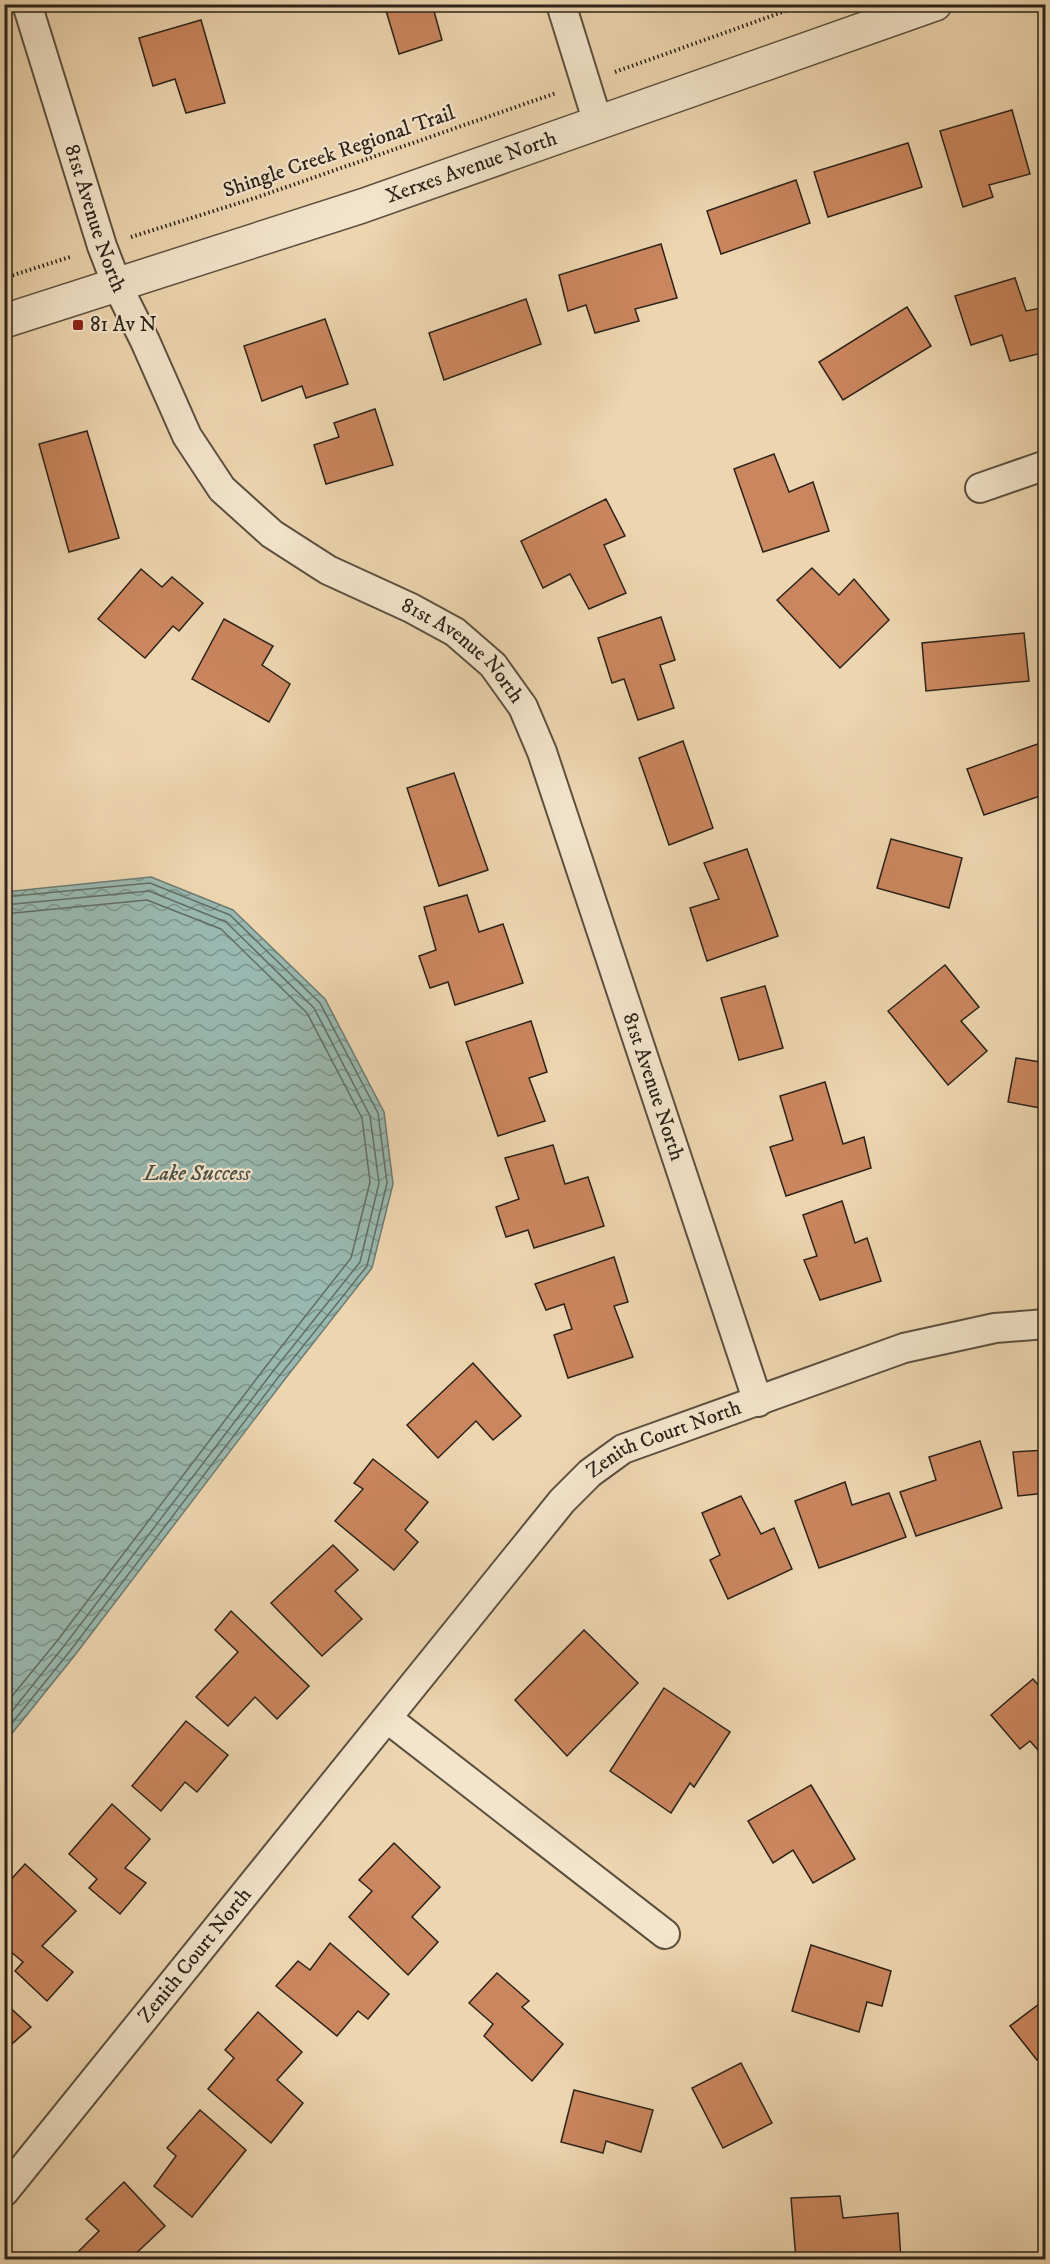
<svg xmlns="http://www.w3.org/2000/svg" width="1050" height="2264" viewBox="0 0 1050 2264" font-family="'IM FELL DW Pica',serif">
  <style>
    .water { fill: url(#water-waves); stroke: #6d7c73; stroke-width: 1.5 }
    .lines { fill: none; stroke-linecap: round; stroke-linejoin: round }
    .shore { stroke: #626e64; stroke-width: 1.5 }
    .building { fill: #ca865e; stroke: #2c231a; stroke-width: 1.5 }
    .minor-casing { stroke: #5c503f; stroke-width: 32 }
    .tertiary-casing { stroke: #5c503f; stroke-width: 36 }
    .path { stroke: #2c231a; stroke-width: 4; stroke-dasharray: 1.5 3; stroke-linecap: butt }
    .minor { stroke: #f3e4cb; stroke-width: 28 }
    .tertiary { stroke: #f3e4cb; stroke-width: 33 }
    .poi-dot { fill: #8f2418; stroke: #f3e4cb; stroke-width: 2 }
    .labels { text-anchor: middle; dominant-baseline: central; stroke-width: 4.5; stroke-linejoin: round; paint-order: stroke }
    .street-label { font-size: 21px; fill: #2c231a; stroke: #f3e4cb }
    .poi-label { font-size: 21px; fill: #2c231a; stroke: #f3e4cb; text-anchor: start }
    .water-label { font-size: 22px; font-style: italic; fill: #4d5047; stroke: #f3e4cb }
  </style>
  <defs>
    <pattern id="water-waves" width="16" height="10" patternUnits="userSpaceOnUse" patternTransform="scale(1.5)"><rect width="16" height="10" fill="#99b8af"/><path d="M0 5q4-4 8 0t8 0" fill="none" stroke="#7d958e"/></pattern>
  </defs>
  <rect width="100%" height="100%" fill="#edd5af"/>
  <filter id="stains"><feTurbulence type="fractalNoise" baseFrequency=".00333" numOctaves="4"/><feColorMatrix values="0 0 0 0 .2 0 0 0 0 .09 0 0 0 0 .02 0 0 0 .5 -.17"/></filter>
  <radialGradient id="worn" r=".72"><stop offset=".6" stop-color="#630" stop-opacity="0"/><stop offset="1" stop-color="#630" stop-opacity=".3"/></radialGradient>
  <path class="water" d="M 151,877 L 233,910 L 325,999 L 384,1112 L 393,1184 L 372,1268 L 285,1379 L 75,1655 L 5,1742 L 5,892 Z"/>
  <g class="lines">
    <g class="shore">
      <path d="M 4,897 L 150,883 L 230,915 L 320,1003 L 378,1113 L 387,1183 L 367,1266 L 280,1375 L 70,1651 L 4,1733"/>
      <path d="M 4,905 L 149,891 L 226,922 L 314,1008 L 370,1116 L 379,1183 L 360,1262 L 274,1370 L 64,1646 L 4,1721"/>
      <path d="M 4,914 L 147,900 L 221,929 L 307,1013 L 362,1118 L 370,1182 L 351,1258 L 267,1365 L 57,1641 L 4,1706"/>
    </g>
  </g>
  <g class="building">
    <path d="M 384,4 L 432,4 L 442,40 L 399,54 Z"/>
    <path d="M 201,20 L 225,103 L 186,113 L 175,79 L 153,86 L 139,38 Z"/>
    <path d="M 1012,110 L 1030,174 L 989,185 L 993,197 L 963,207 L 940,131 Z"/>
    <path d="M 908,143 L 922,187 L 828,217 L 814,172 Z"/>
    <path d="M 796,180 L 810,223 L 721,254 L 707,211 Z"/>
    <path d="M 661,244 L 677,298 L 635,309 L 639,321 L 595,333 L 586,305 L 568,311 L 559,275 Z"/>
    <path d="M 1015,278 L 1026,311 L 1041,308 L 1046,326 L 1046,352 L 1010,361 L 1002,335 L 971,345 L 955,296 Z"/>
    <path d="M 526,299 L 541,344 L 444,380 L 429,333 Z"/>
    <path d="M 907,307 L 931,346 L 843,400 L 819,362 Z"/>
    <path d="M 325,319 L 348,384 L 306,398 L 302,386 L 262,401 L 244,346 Z"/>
    <path d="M 375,409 L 393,465 L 326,484 L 314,445 L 339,437 L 334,423 Z"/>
    <path d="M 87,431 L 119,538 L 69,552 L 39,444 Z"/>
    <path d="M 774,454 L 789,492 L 813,482 L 829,531 L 763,552 L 734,469 Z"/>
    <path d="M 606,499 L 625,536 L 604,545 L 626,593 L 589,609 L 570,574 L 543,588 L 521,541 Z"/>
    <path d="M 812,568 L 839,595 L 854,579 L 889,620 L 840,668 L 777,600 Z"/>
    <path d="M 141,569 L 162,587 L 172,577 L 203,603 L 179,631 L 173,626 L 145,658 L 98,619 Z"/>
    <path d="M 661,617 L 675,660 L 660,665 L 674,708 L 638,720 L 624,679 L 612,683 L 598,638 Z"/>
    <path d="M 224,619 L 273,646 L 262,665 L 290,684 L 269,722 L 192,679 Z"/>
    <path d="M 1024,633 L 1029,681 L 926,691 L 922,643 Z"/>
    <path d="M 683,741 L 713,828 L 669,845 L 639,758 Z"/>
    <path d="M 1046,741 L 1046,794 L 984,815 L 967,769 Z"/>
    <path d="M 454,773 L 488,870 L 439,886 L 407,788 Z"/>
    <path d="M 891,839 L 962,858 L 949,908 L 877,888 Z"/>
    <path d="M 747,849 L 778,936 L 707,961 L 690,908 L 719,899 L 704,863 Z"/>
    <path d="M 467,895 L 479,932 L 503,924 L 523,983 L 455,1005 L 448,982 L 430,988 L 419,956 L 436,950 L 424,907 Z"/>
    <path d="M 945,965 L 979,1007 L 961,1021 L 987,1051 L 948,1085 L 888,1011 Z"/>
    <path d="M 765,986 L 783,1048 L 739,1060 L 721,998 Z"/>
    <path d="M 531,1021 L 547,1072 L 529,1078 L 545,1121 L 498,1136 L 466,1042 Z"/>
    <path d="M 1016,1058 L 1046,1063 L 1046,1109 L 1008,1102 Z"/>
    <path d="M 825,1082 L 843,1144 L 864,1137 L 871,1168 L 786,1196 L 770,1147 L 793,1140 L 780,1096 Z"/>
    <path d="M 553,1145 L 565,1184 L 588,1177 L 604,1226 L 534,1248 L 528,1230 L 506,1237 L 496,1207 L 519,1199 L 505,1158 Z"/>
    <path d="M 842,1201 L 855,1243 L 867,1238 L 881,1281 L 820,1300 L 804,1260 L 817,1256 L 803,1215 Z"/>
    <path d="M 614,1257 L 628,1302 L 614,1306 L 633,1357 L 568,1378 L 554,1335 L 572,1329 L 564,1304 L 546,1310 L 535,1284 Z"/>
    <path d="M 473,1363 L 521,1416 L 493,1440 L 476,1421 L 438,1458 L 407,1425 Z"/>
    <path d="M 980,1441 L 1002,1508 L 916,1536 L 900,1492 L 936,1480 L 929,1457 Z"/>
    <path d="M 1046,1450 L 1046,1493 L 1018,1496 L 1013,1452 Z"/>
    <path d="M 373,1459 L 428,1502 L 405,1530 L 418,1542 L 394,1570 L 335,1521 L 363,1489 L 354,1483 Z"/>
    <path d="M 845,1482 L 852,1505 L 889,1493 L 906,1537 L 819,1568 L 795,1501 Z"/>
    <path d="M 741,1496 L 761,1534 L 774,1528 L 792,1569 L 728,1599 L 710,1560 L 720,1555 L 702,1513 Z"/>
    <path d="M 333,1545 L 358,1570 L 335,1591 L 362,1619 L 322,1656 L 271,1603 Z"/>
    <path d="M 231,1611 L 309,1686 L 277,1719 L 255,1697 L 228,1726 L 196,1697 L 238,1652 L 215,1630 Z"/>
    <path d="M 584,1630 L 638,1683 L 567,1756 L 515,1700 Z"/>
    <path d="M 1033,1679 L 1046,1694 L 1046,1759 L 1030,1741 L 1020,1749 L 991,1715 Z"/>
    <path d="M 664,1688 L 730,1732 L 694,1787 L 690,1783 L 671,1813 L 610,1771 Z"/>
    <path d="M 186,1721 L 228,1755 L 197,1792 L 185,1782 L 161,1811 L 132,1786 Z"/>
    <path d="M 811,1785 L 855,1859 L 813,1883 L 793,1850 L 773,1863 L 748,1821 Z"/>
    <path d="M 112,1804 L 150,1839 L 125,1868 L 146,1883 L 120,1914 L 89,1888 L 97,1879 L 69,1854 Z"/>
    <path d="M 394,1843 L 440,1887 L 412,1917 L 438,1942 L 408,1975 L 349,1917 L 372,1891 L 359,1880 Z"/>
    <path d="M 25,1864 L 76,1911 L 42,1946 L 73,1972 L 47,2001 L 15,1971 L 23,1962 L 4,1946 L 4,1887 Z"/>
    <path d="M 330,1943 L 389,1994 L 368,2019 L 358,2011 L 337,2036 L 276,1986 L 298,1961 L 310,1970 Z"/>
    <path d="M 811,1945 L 891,1971 L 882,2006 L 867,2002 L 859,2032 L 792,2011 Z"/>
    <path d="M 497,1973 L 529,2001 L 522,2007 L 563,2044 L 532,2081 L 484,2036 L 493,2024 L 469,2003 Z"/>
    <path d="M 1043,2001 L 1046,2005 L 1046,2054 L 1037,2060 L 1010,2026 Z"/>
    <path d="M 4,2002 L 31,2027 L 4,2051 Z"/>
    <path d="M 258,2012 L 302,2052 L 277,2080 L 303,2103 L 271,2143 L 208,2089 L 234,2058 L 225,2050 Z"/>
    <path d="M 741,2063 L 772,2123 L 723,2148 L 692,2088 Z"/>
    <path d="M 574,2090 L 653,2110 L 641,2152 L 606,2141 L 603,2153 L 561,2142 Z"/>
    <path d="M 200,2110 L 246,2150 L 192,2217 L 154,2186 L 176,2156 L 167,2148 Z"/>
    <path d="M 124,2182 L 165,2226 L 129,2260 L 80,2260 L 75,2255 L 99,2231 L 86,2219 Z"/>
    <path d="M 840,2196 L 843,2218 L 898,2213 L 901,2260 L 796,2260 L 791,2198 Z"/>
  </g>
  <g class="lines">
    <defs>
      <g id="minor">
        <path id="s1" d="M 27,4 L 102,246 L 117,285 L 145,341 L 187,436 L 222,489 L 272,534 L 328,570 L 411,608 L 455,632 L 493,665 L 523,707 L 542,752 L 758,1402"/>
        <path d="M 561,4 L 598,123"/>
        <path d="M 980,488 L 1046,465"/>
        <path d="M 388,1719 L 665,1934"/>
        <path id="s2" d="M 4,2192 L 562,1501 L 590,1473 L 623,1449 L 904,1348 L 995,1328 L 1046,1324"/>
      </g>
      <g id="tertiary">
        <path id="s3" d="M 4,321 L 362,206 L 935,4"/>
      </g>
    </defs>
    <use href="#minor" class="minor-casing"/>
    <use href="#tertiary" class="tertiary-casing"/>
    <g class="path">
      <path d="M 615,72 L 805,4"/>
      <path d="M 131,237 L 258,197 L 556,93"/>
      <path d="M 4,278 L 70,257"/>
    </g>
    <use href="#minor" class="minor"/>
    <use href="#tertiary" class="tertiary"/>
  </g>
  <rect class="poi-dot" x="72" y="319" width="12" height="12" rx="3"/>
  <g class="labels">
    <g class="street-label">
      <text transform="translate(339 152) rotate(-19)">Shingle Creek Regional Trail</text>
      <text stroke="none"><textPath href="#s3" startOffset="492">Xerxes Avenue North</textPath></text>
      <text stroke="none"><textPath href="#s1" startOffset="225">81st Avenue North</textPath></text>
      <text stroke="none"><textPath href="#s1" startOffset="818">81st Avenue North</textPath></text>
      <text stroke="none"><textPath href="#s1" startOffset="1304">81st Avenue North</textPath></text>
      <text stroke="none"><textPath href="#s2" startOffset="1010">Zenith Court North</textPath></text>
      <text stroke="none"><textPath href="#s2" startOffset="304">Zenith Court North</textPath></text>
    </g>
    <g class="poi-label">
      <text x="90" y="325">81 Av N</text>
    </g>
    <g class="water-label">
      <text x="197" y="1173">Lake Success</text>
    </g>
  </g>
  <rect width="1050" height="2264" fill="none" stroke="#edd5af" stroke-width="24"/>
  <rect x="6" y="6" width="1038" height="2252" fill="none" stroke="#2c231a" stroke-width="3"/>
  <rect x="12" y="12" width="1026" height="2240" fill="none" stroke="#2c231a" stroke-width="1.5"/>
  <rect width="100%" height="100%" filter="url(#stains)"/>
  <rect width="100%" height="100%" fill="url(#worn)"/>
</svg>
